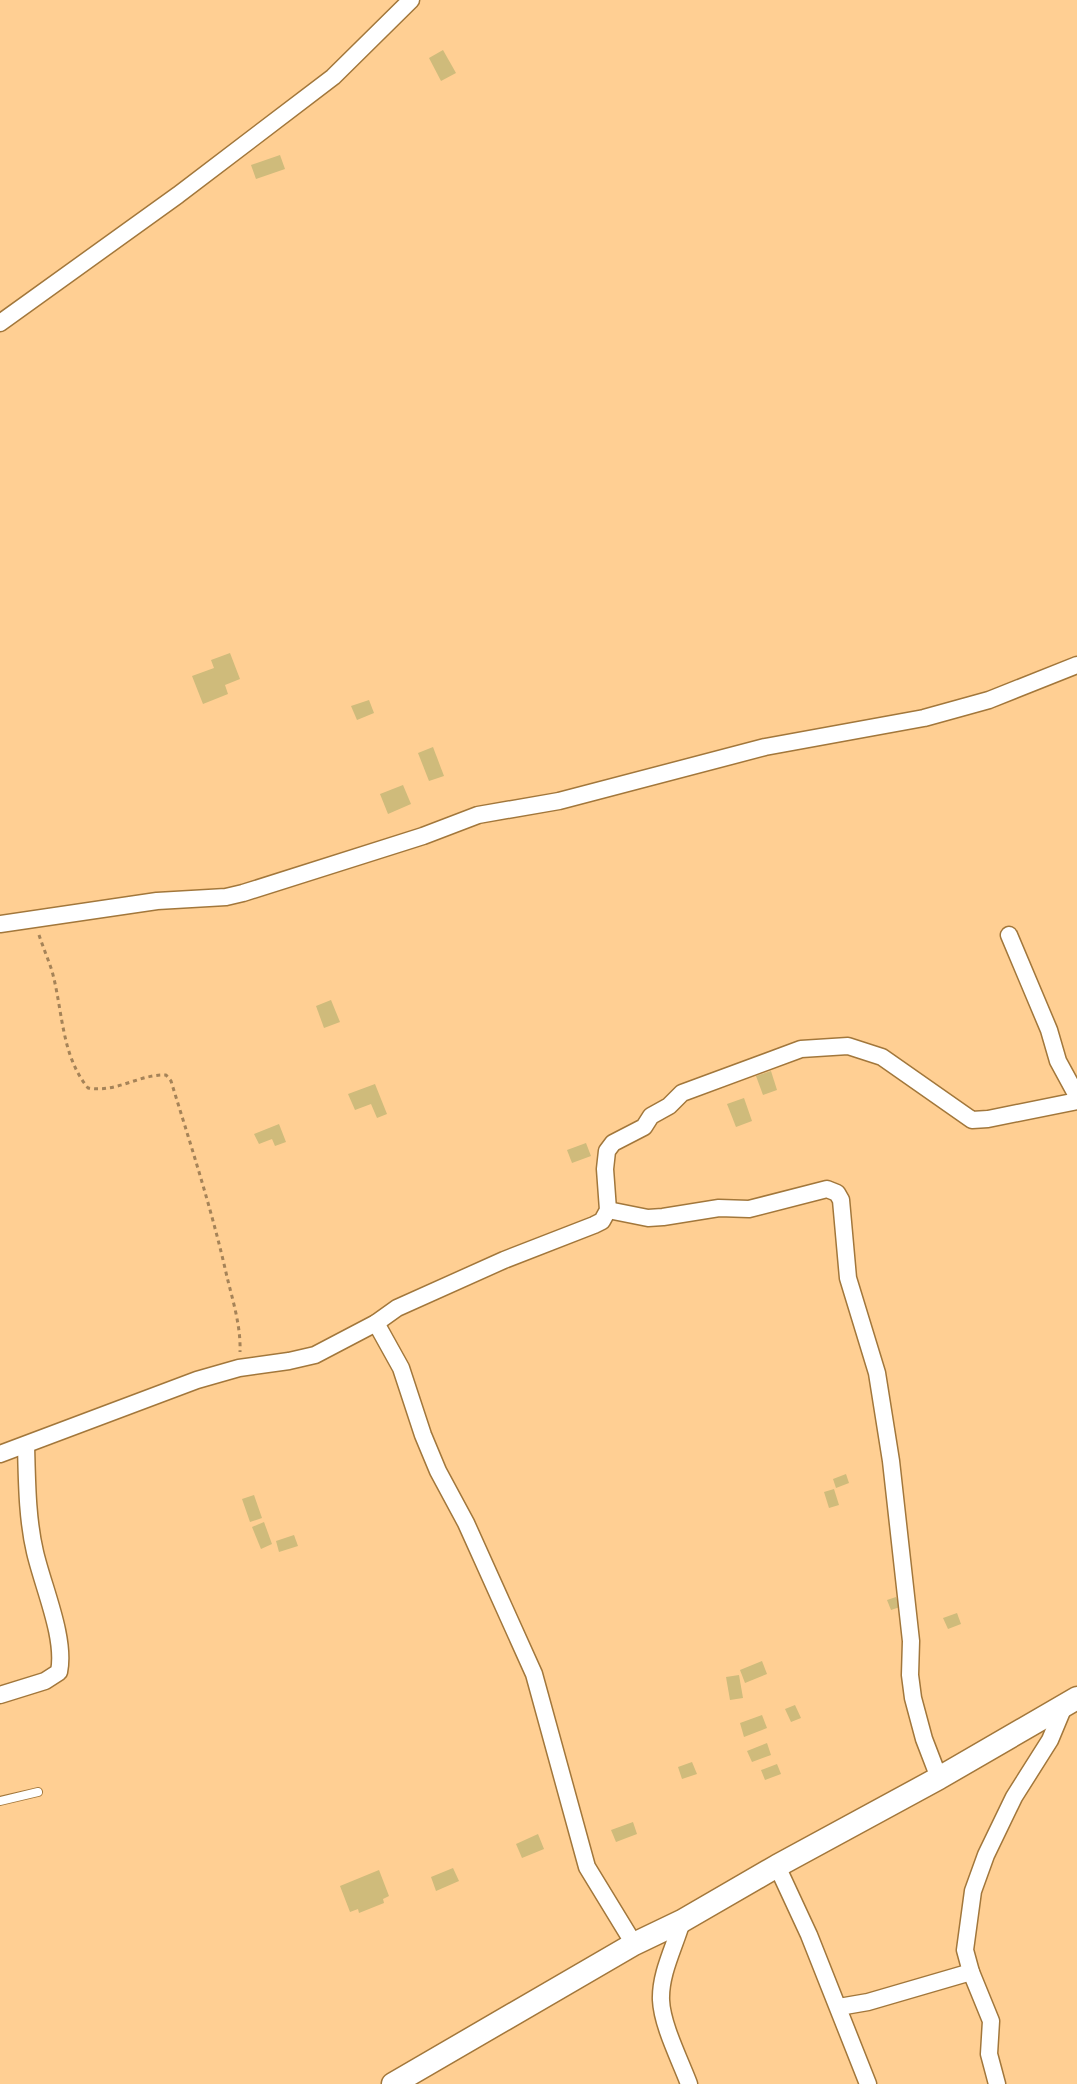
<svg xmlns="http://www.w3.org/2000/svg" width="1077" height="2084" viewBox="0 0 1077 2084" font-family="Cabin,sans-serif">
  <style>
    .building { fill: #cfbb7b }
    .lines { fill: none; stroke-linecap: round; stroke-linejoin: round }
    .service-casing { stroke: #a2773b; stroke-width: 10 }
    .minor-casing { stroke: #a2773b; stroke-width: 19 }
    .secondary-casing { stroke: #a2773b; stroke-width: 25 }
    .path { stroke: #a58358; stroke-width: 3; stroke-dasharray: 4 4; stroke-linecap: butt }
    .service { stroke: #fff; stroke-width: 8 }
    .minor { stroke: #fff; stroke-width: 16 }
    .secondary { stroke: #fff; stroke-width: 22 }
  </style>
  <rect width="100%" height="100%" fill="#ffcf93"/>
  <g class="building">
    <path d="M 443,50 L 456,73 L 441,81 L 429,58 Z"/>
    <path d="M 280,155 L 285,169 L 256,179 L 251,165 Z"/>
    <path d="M 230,653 L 240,679 L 225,685 L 228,694 L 203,704 L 192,676 L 214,668 L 211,660 Z"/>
    <path d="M 369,700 L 374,713 L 357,720 L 351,706 Z"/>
    <path d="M 433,747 L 444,776 L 429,781 L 418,753 Z"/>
    <path d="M 403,785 L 411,804 L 388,814 L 380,794 Z"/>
    <path d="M 331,1000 L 340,1022 L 324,1028 L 316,1006 Z"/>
    <path d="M 771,1071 L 777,1090 L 763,1095 L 756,1076 Z"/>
    <path d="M 375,1084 L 387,1114 L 377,1118 L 371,1104 L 355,1110 L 348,1094 Z"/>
    <path d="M 744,1098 L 752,1121 L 736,1127 L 727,1104 Z"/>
    <path d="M 279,1124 L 286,1142 L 275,1146 L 272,1139 L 259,1144 L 254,1134 Z"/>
    <path d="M 586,1143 L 591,1156 L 572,1163 L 567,1150 Z"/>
    <path d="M 846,1474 L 849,1483 L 836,1488 L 833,1479 Z"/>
    <path d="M 834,1489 L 839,1505 L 829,1508 L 824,1492 Z"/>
    <path d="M 254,1495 L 262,1518 L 250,1522 L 242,1499 Z"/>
    <path d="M 264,1522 L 272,1544 L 261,1549 L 252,1527 Z"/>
    <path d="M 294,1535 L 298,1546 L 279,1552 L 276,1541 Z"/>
    <path d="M 896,1597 L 900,1607 L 891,1610 L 887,1600 Z"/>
    <path d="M 957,1613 L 961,1624 L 948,1629 L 943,1618 Z"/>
    <path d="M 762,1661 L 767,1674 L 745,1683 L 740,1670 Z"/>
    <path d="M 739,1675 L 743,1698 L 730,1700 L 726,1677 Z"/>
    <path d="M 795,1705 L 801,1718 L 791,1722 L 785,1709 Z"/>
    <path d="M 762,1715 L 767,1728 L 744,1737 L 740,1723 Z"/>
    <path d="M 767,1743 L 771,1755 L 752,1762 L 747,1751 Z"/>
    <path d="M 692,1762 L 697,1774 L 682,1779 L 678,1767 Z"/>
    <path d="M 777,1764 L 781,1774 L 765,1780 L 761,1770 Z"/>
    <path d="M 633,1822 L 637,1834 L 616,1842 L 611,1830 Z"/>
    <path d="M 538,1834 L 544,1849 L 522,1858 L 516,1844 Z"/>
    <path d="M 453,1868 L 459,1881 L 436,1891 L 431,1877 Z"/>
    <path d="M 379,1870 L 389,1896 L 383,1899 L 384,1903 L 359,1913 L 358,1909 L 350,1912 L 340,1886 Z"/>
  </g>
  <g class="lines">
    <defs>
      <path id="service" d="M 0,1801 L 38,1792"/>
      <g id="minor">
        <path d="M 0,323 L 178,195 L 333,77 L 411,0"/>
        <path d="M 0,924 L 157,901 L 226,897 L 243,893 L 423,836 L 478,815 L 559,801 L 765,747 L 924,718 L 989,700 L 1077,665"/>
        <path d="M 1009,935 L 1049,1030 L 1058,1061 L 1077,1096"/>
        <path d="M 608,1210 L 648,1218 L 663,1217 L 719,1208 L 749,1209 L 827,1189 L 837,1193 L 841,1200 L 848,1278 L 877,1373 L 891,1461 L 911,1641 L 910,1675 L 913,1698 L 924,1739 L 939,1778"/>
        <path d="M 376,1323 L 401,1368 L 423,1435 L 438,1471 L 466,1523 L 534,1674 L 587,1867 L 634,1944"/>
        <path d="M 0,1454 L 197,1380 L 239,1368 L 289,1361 L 315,1355 L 376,1323 L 397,1308 L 504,1260 L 594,1225 L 602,1221 L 608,1210 L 605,1169 L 607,1151 L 613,1143 L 644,1127 L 651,1116 L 669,1106 L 682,1093 L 801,1049 L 848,1046 L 882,1057 L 972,1120 L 988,1119 L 1077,1101"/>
        <path d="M 0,1695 L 45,1681 L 59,1672 C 66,1638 43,1587 35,1552 C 27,1518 27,1481 26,1445"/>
        <path d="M 777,1866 L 809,1935 L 868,2084"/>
        <path d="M 682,1921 C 675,1946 660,1973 661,2000 C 662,2025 680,2060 689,2084"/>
        <path d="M 839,2007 L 868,2002 L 971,1972"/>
        <path d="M 997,2084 L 989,2054 L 991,2021 L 971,1972 L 965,1950 L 973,1891 L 986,1855 L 1014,1797 L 1050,1740 L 1065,1704"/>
      </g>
      <path id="secondary" d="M 393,2084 L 634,1944 L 682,1921 L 777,1866 L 939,1778 L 1077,1698"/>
    </defs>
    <use href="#service" class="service-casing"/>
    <use href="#minor" class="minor-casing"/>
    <use href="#secondary" class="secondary-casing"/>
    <path class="path" d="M 39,935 C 43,947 48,959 52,971 C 63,1011 61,1055 88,1088 C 117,1093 139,1074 166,1075 L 171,1081 C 191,1146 212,1210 227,1277 C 233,1301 241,1327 240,1352"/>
    <use href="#service" class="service"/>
    <use href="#minor" class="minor"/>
    <use href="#secondary" class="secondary"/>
  </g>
</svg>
